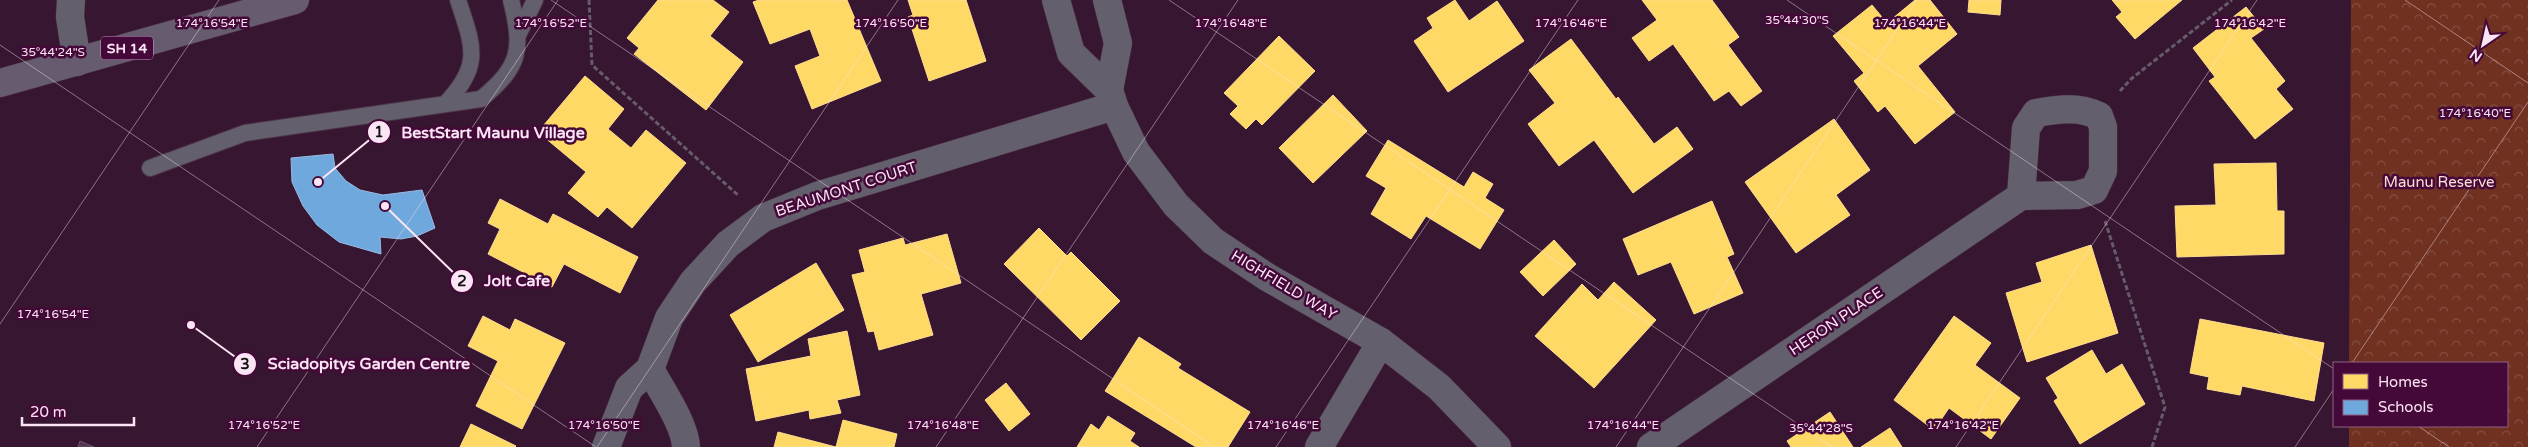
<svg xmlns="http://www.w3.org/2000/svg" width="2528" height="447" viewBox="0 0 2528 447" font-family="'Varela Round',sans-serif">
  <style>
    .park { fill: url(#park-crowns) }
    .homes { fill: #ffd966; stroke: #fedc91 }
    .schools { fill: #6fa8dc; stroke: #99bae3 }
    .building { fill: #543654; stroke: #6b526b }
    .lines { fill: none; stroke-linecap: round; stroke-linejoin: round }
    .lane-casing { stroke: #4c3147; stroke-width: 18 }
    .street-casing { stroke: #4c3147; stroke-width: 29 }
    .primary-casing { stroke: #4c3147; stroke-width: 29 }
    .path { stroke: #665c69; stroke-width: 3; stroke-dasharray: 5 2.5; stroke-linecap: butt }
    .lane { stroke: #635f6c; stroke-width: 16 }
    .street { stroke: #635f6c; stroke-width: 28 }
    .primary { stroke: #675c6f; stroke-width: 28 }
    .ticks { fill: none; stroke: #fbe4f4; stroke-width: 1; stroke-opacity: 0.45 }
    .labels { text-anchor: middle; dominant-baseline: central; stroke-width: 5; stroke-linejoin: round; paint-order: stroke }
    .shield { fill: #450939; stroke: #c4a2bc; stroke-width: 1 }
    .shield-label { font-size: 14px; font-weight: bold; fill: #fbe4f4 }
    .park-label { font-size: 15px; fill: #fddcd1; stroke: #450939 }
    .street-label { font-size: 15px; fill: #fbe4f4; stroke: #450939 }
    .ticks-label { font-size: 12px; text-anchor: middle; fill: #fbe4f4; stroke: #450939; stroke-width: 5; stroke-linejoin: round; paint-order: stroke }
    .leader { fill: none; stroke: #fbe4f4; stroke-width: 2 }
    .callout-dot { fill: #fbe4f4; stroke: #450939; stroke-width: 2 }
    .mark-label { font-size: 15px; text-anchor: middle; font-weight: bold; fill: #111 }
    .callout-label { font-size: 16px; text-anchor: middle; font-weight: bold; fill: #fbe4f4; stroke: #450939; stroke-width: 5; stroke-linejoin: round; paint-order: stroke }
  </style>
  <defs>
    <pattern id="park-crowns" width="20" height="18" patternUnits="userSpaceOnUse" patternTransform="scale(1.25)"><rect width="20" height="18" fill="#703121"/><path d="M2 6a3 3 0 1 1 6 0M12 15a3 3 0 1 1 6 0" fill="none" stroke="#854f42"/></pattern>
  </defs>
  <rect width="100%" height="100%" fill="#371631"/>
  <path class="park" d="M 2351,0 L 2528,0 L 2528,447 L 2349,447 L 2349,426 L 2507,426 L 2507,363 L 2349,363 Z"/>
  <g class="homes">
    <path d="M 658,0 L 713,0 L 729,12 L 710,36 L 743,62 L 706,110 L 634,54 L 639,48 L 627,38 Z"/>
    <path d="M 759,0 L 847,0 L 881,81 L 812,109 L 795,66 L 820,56 L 810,29 L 770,44 L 753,2 Z"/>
    <path d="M 908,0 L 966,0 L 986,61 L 929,81 L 908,17 L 913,15 Z"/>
    <path d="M 1455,0 L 1469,21 L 1497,1 L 1524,41 L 1448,92 L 1414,41 L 1433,28 L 1427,18 Z"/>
    <path d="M 1642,0 L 1712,0 L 1739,37 L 1728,45 L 1762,91 L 1741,106 L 1729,91 L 1714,101 L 1673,44 L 1649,61 L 1632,38 L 1657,20 Z"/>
    <path d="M 1915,0 L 1930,0 L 1957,34 L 1918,66 L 1955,112 L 1915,144 L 1885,106 L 1878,112 L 1854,81 L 1864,73 L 1833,36 L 1872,5 L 1887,23 Z"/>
    <path d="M 1969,0 L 2001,0 L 2000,15 L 1968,12 Z"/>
    <path d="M 2112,0 L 2182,0 L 2135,39 L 2116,17 L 2122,12 Z"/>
    <path d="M 2246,7 L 2264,29 L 2251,38 L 2285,81 L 2276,89 L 2293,109 L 2255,139 L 2209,81 L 2215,77 L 2193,48 Z"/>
    <path d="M 1279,36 L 1315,71 L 1262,125 L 1256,119 L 1246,129 L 1230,114 L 1238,106 L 1224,93 Z"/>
    <path d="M 1571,39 L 1616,99 L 1618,97 L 1654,144 L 1677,127 L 1693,149 L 1633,193 L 1594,140 L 1559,166 L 1528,124 L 1555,103 L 1529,70 Z"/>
    <path d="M 585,76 L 624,109 L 608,129 L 631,148 L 646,130 L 686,163 L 632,228 L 607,207 L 598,217 L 568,193 L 586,172 L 538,132 Z"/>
    <path d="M 1333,95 L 1367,131 L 1313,183 L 1279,148 Z"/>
    <path d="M 1834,119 L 1870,170 L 1836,195 L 1850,215 L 1796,253 L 1745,182 Z"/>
    <path d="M 1388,140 L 1464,187 L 1473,172 L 1493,184 L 1485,198 L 1504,210 L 1480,249 L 1426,216 L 1411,239 L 1371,214 L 1386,188 L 1366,176 Z"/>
    <path d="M 2276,163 L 2277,211 L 2284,211 L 2284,254 L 2177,257 L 2175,206 L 2216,205 L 2214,164 Z"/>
    <path d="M 500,199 L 548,224 L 553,214 L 638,257 L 620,293 L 564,264 L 552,287 L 488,254 L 500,229 L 488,223 Z"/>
    <path d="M 1712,201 L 1734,254 L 1727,257 L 1743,293 L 1694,314 L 1671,262 L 1638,275 L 1623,239 Z"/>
    <path d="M 1039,228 L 1067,256 L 1071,252 L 1120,301 L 1081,340 L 1004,264 Z"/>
    <path d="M 947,234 L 961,283 L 921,294 L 933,335 L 879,350 L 874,331 L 868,332 L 852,275 L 865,272 L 859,250 L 903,238 L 905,245 Z"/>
    <path d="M 1554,240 L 1576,264 L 1543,296 L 1520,272 Z"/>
    <path d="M 2091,245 L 2118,333 L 2027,362 L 2006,293 L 2042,282 L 2036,263 Z"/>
    <path d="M 816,263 L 844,310 L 758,362 L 730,315 Z"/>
    <path d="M 1614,282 L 1656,320 L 1594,388 L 1535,336 L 1582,284 L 1598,300 Z"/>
    <path d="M 483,316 L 510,330 L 515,319 L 565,343 L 522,429 L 476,406 L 498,361 L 468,346 Z"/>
    <path d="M 1954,316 L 1991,343 L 1975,365 L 2020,398 L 1991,439 L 1949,408 L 1934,430 L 1894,400 Z"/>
    <path d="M 2200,319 L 2324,343 L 2314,401 L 2242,386 L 2240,395 L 2207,389 L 2209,377 L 2190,373 Z"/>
    <path d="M 847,331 L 860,395 L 837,400 L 841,413 L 810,419 L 809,410 L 756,421 L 746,369 L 811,356 L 808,339 Z"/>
    <path d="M 1139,337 L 1181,364 L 1178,368 L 1250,412 L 1228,447 L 1196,447 L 1105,391 Z"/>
    <path d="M 2092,350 L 2106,374 L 2122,364 L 2145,404 L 2080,444 L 2054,401 L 2058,398 L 2046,378 Z"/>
    <path d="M 1006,383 L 1030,414 L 1009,431 L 985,400 Z"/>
    <path d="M 1830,412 L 1853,447 L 1791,447 L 1787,441 Z"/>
    <path d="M 1108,416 L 1135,433 L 1130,441 L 1139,447 L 1077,447 L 1091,424 L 1099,430 Z"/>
    <path d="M 843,420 L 897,434 L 894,447 L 774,447 L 778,432 L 836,447 Z"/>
    <path d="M 471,424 L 516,446 L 515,447 L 460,447 Z"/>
    <path d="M 1890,428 L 1902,447 L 1861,447 Z"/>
  </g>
  <path class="schools" d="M 333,154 L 335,168 L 346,181 L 360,190 L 383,195 L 422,190 L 435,228 L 417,236 L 401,239 L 380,237 L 381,254 L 339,242 L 317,225 L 303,206 L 292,182 L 291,158 Z"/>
  <path class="building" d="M 80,441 L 94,447 L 78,447 Z"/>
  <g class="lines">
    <defs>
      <g id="lane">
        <path d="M 519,33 L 535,0"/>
        <path d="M 445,104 C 483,65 473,46 458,0"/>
        <path d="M 150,168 L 245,133 L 481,99 C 521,66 523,49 511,0"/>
      </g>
      <g id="street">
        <path d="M 71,0 L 70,17 L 77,62"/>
        <path d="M 1056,0 L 1071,53 L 1109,90 L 1114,106 L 1136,152 L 1176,205 L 1213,241 L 1267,277 L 1381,342 L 1439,387 L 1497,447"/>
        <path d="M 1107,0 L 1118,43 L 1109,90"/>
        <path d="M 650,369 C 661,390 685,424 686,447"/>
        <path d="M 606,447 L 629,388 L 650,369 L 669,318 L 693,282 L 728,244 L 763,218 L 817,196 L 1114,106"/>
        <path d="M 1319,447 L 1381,342"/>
        <path d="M 1651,447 L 2021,196 L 2077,195 L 2094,190 L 2103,171 L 2103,127 L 2099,116 C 2079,106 2058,109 2036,113 L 2026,128 L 2021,196"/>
      </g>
      <path id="primary" d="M 0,83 L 295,0"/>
    </defs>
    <use href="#lane" class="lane-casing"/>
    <use href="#street" class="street-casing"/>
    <use href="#primary" class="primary-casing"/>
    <g class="path">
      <path d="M 589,0 L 592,65 L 739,196"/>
      <path d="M 2120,91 L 2131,79 L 2232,0"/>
      <path d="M 2105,221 L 2165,407 L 2152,447"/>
    </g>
    <use href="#lane" class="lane"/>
    <use href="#street" class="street"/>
    <use href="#primary" class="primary"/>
  </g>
  <path class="ticks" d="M 551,0 L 1214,447M 1169,0 L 1832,447M 1787,0 L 2334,369M 2405,0 L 2528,83M 0,45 L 596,447M 0,324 L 219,0M 2352,363 L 2528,102M 2418,426 L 2449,447M 257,447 L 558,0M 597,447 L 898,0M 936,447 L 1238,0M 1276,447 L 1578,0M 1616,447 L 1917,0M 1956,447 L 2257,0M 2295,447 L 2334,389"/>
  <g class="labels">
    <rect class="shield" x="101" y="36.5" width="52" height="23" rx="4"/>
    <g class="shield-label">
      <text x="127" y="48">SH 14</text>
    </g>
    <g class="park-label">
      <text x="2439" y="182">Maunu Reserve</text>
    </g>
    <g class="street-label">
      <text transform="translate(846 189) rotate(-18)">BEAUMONT COURT</text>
      <text transform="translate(1284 285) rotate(31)">HIGHFIELD WAY</text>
      <text transform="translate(1836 321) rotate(-34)">HERON PLACE</text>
    </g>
  </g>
  <g class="ticks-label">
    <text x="1797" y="24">35°44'30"S</text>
    <text x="212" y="27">174°16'54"E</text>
    <text x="551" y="27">174°16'52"E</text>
    <text x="891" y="27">174°16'50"E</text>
    <text x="1231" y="27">174°16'48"E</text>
    <text x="1571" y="27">174°16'46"E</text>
    <text x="1910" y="27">174°16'44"E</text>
    <text x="2250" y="27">174°16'42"E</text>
    <text x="53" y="56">35°44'24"S</text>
    <text x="2475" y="117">174°16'40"E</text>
    <text x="53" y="318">174°16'54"E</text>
    <text x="264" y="429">174°16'52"E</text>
    <text x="604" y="429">174°16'50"E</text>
    <text x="943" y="429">174°16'48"E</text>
    <text x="1283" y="429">174°16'46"E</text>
    <text x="1623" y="429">174°16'44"E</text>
    <text x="1963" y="429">174°16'42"E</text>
    <text x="1821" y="432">35°44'28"S</text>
  </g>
  <path class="leader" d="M318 182L379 132M385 206L462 281M191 325L245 364"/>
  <g class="callout-dot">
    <circle cx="318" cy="182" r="5"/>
    <circle cx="385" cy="206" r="5"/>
    <circle cx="191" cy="325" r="5"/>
    <circle cx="379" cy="132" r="12"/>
    <circle cx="462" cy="281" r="12"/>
    <circle cx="245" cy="364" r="12"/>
  </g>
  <g class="mark-label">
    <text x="379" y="137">1</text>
    <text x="462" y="286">2</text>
    <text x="245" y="369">3</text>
  </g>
  <g class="callout-label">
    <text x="493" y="138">BestStart Maunu Village</text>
    <text x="517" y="286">Jolt Cafe</text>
    <text x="369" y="369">Sciadopitys Garden Centre</text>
  </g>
  <rect x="2333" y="362" width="175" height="65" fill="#450939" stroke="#8e6184"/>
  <rect x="2343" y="374" width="25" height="15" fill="#ffd966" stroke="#8e6184"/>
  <text x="2378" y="387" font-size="15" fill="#fbe4f4">Homes</text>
  <rect x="2343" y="400" width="25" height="15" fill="#6fa8dc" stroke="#8e6184"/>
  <text x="2378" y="412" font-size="15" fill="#fbe4f4">Schools</text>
  <g transform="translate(2483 45) rotate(214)" stroke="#450939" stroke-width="4" paint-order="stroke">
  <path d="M0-4L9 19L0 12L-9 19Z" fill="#fbe4f4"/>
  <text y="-8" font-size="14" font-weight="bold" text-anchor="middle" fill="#fbe4f4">N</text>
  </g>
  <path d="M22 417v8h112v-8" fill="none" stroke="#fbe4f4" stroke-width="2.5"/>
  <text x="30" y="417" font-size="15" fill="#fbe4f4" stroke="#450939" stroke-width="4" paint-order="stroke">20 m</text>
</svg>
